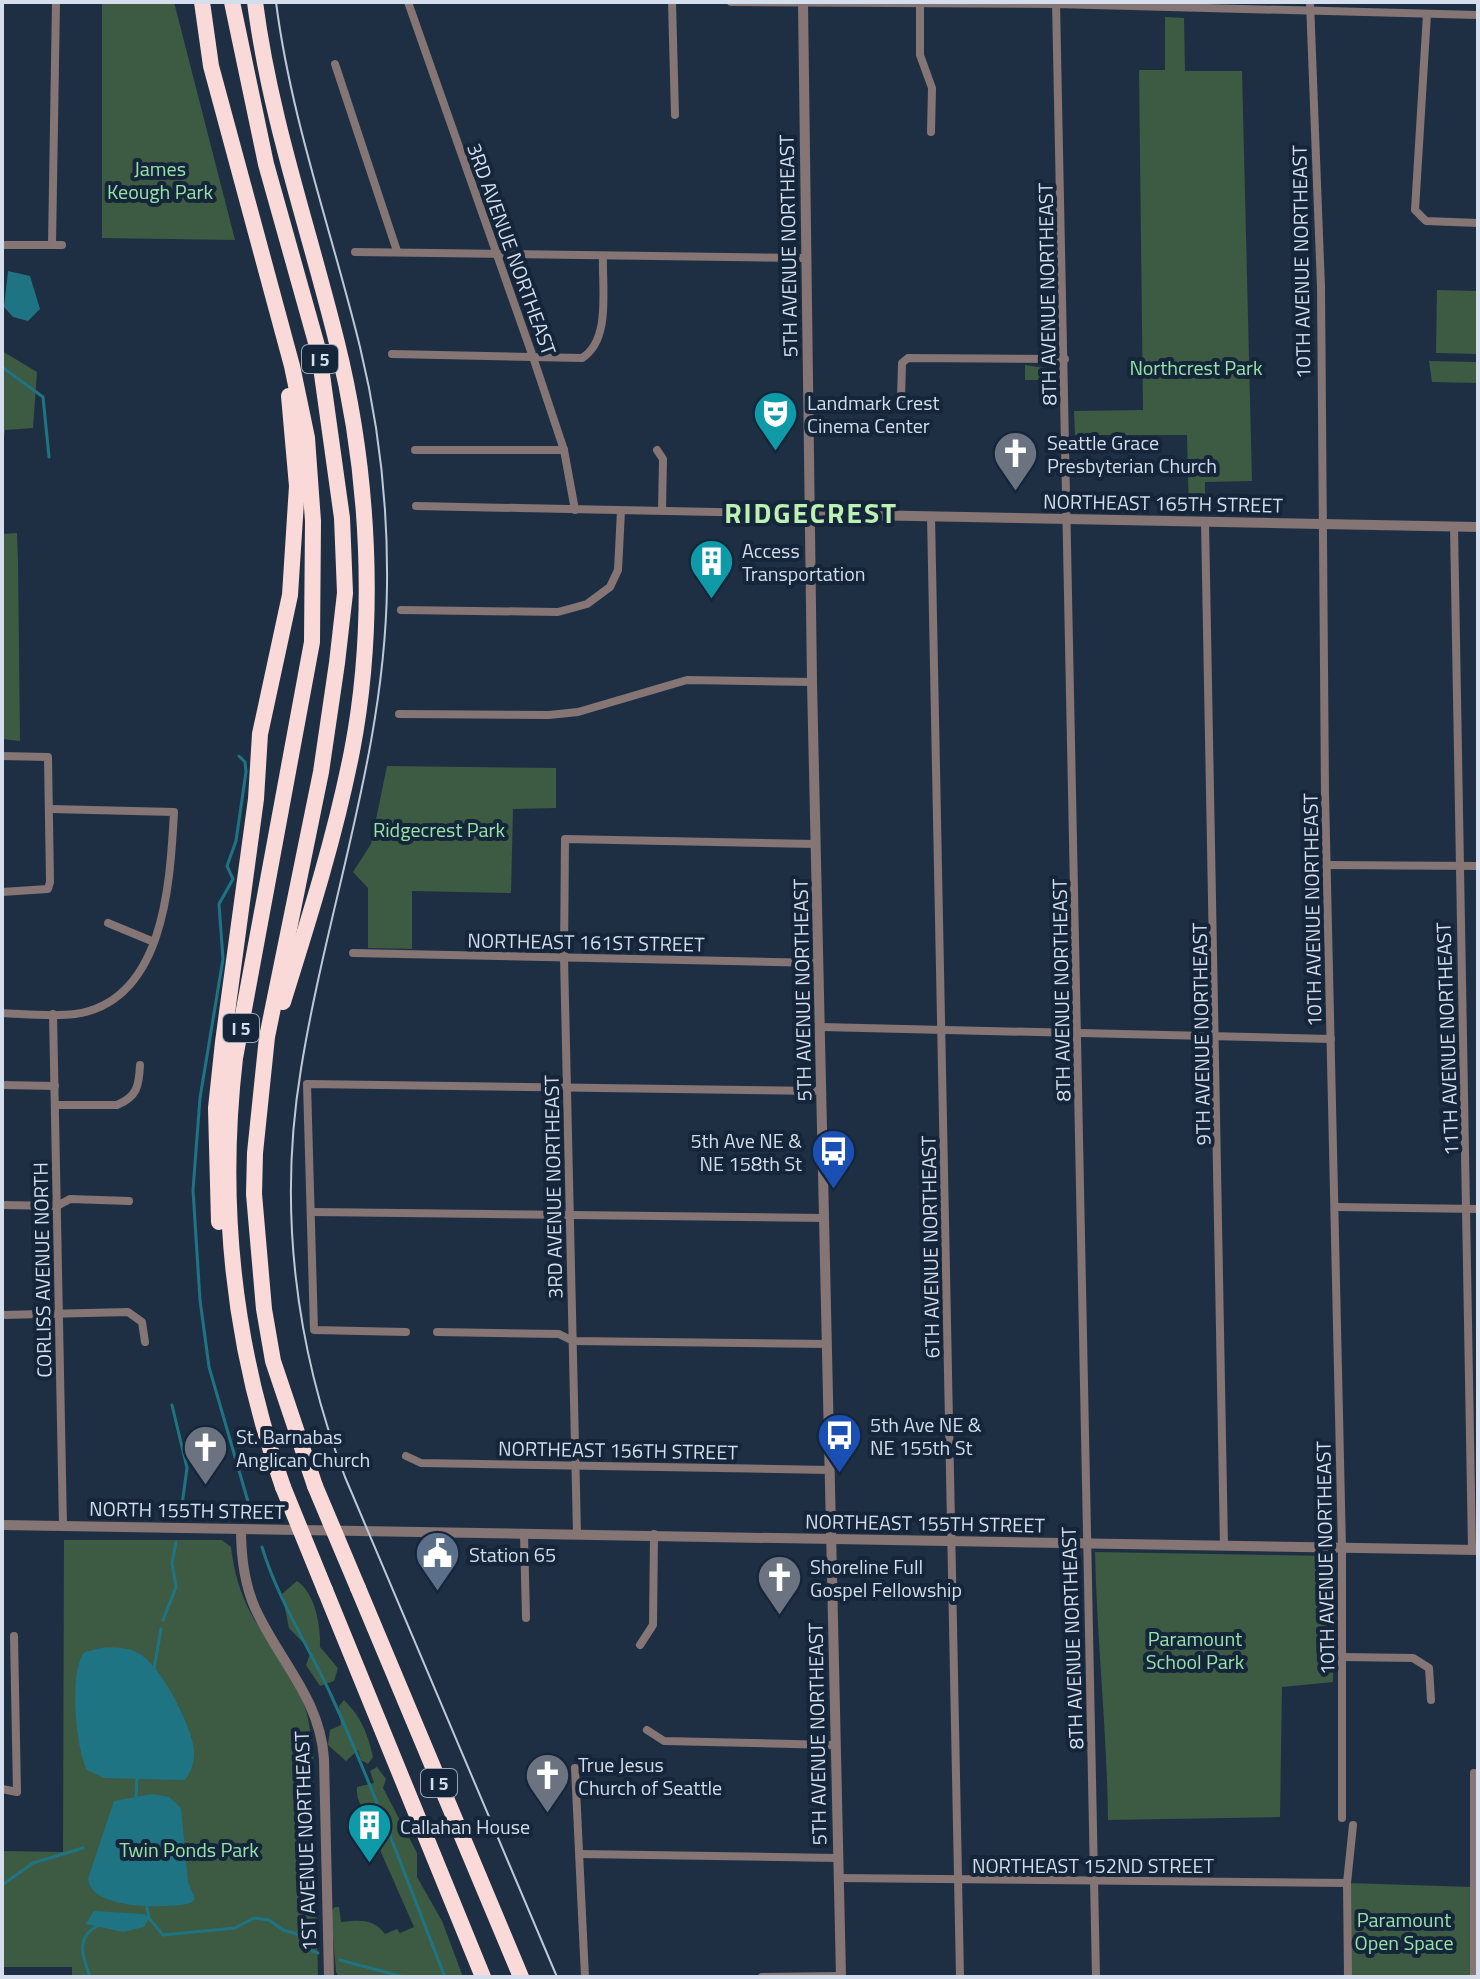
<svg xmlns="http://www.w3.org/2000/svg" width="1480" height="1979" viewBox="0 0 1480 1979" font-family="'Titillium Web',sans-serif">
  <style>
    .green { fill: #3d5a43 }
    .water { fill: #1f7483 }
    .lines { fill: none; stroke-linecap: round; stroke-linejoin: round }
    .stream { stroke: #1f7483; stroke-width: 3 }
    .minor { stroke: #857574; stroke-width: 8 }
    .tertiary { stroke: #857574; stroke-width: 10 }
    .motorway { stroke: #fadad8; stroke-width: 16 }
    .tram { stroke: #bec9d7; stroke-width: 2 }
    .motorway-bridge { stroke: #fadad8; stroke-width: 16 }
    .labels { text-anchor: middle; dominant-baseline: central; stroke-width: 8; stroke-linejoin: round; paint-order: stroke }
    .shield { fill: #15253a; stroke: #9ba6b7; stroke-width: 2 }
    .shield-label { font-size: 18px; font-weight: bold; fill: #d4deec }
    .park-label { font-size: 20px; fill: #97e3a8; stroke: #15253a }
    .street-label { font-size: 20px; fill: #d4deec; stroke: #15253a }
    .poi-label { font-size: 20px; fill: #d4deec; stroke: #15253a; text-anchor: start }
    .district-label { font-size: 28px; font-weight: bold; letter-spacing: 2px; fill: #bcf1b3; stroke: #15253a }
  </style>
  <rect width="100%" height="100%" fill="#1e2f44"/>
  <g class="green">
    <path d="M 102,2 L 174,2 L 235,240 L 102,238 Z"/>
    <path d="M 1165,17 L 1184,18 L 1185,71 L 1242,71 L 1252,481 L 1205,482 L 1205,511 L 1189,512 L 1187,435 L 1075,435 L 1074,411 L 1143,410 L 1139,70 L 1165,70 Z"/>
    <path d="M 1437,290 L 1478,291 L 1478,354 L 1436,353 Z"/>
    <path d="M 2,351 L 37,372 L 33,428 L 5,430 L 3,446 Z"/>
    <path d="M 1429,361 L 1478,362 L 1478,383 L 1432,382 Z"/>
    <path d="M 1025,365 L 1044,368 L 1046,380 L 1025,380 Z"/>
    <path d="M 17,533 L 18,562 L 20,741 L 2,739 L 2,534 Z"/>
    <path d="M 387,766 L 556,768 L 556,808 L 513,809 L 511,893 L 412,891 L 412,949 L 368,948 L 368,888 L 353,872 L 371,844 Z"/>
    <path d="M 64,1540 L 222,1540 L 231,1547 C 240,1619 269,1632 299,1691 C 308,1710 310,1730 313,1751 L 318,1977 L 72,1977 L 72,1967 L 2,1967 L 2,1851 L 63,1852 Z"/>
    <path d="M 1095,1552 L 1334,1556 L 1333,1682 L 1282,1687 L 1280,1817 L 1108,1820 C 1107,1730 1097,1642 1095,1552 Z"/>
    <path d="M 297,1581 C 315,1593 321,1626 320,1647 L 338,1668 L 334,1681 L 320,1686 L 306,1665 L 311,1651 L 289,1628 L 282,1594 Z"/>
    <path d="M 344,1700 C 361,1716 368,1735 373,1757 L 368,1764 L 361,1760 L 358,1750 L 346,1761 L 328,1745 L 330,1730 L 341,1725 L 339,1706 Z"/>
    <path d="M 377,1767 L 386,1779 L 383,1788 L 417,1853 L 417,1877 L 442,1921 L 463,1977 L 339,1977 L 336,1972 L 331,1911 L 335,1907 L 339,1907 L 341,1922 C 358,1920 374,1918 385,1934 L 397,1929 L 400,1933 L 414,1927 L 373,1834 L 370,1814 C 361,1808 356,1799 357,1787 L 374,1783 L 370,1771 Z"/>
    <path d="M 1347,1883 L 1473,1887 L 1474,1977 L 1348,1977 Z"/>
  </g>
  <g class="water">
    <path d="M 8,271 L 30,276 L 40,309 L 28,321 L 13,317 L 4,307 Z"/>
    <path d="M 101,1648 C 117,1647 131,1647 144,1657 C 163,1671 192,1727 194,1750 C 195,1761 191,1772 185,1780 L 104,1778 L 87,1770 C 76,1748 68,1670 85,1652 Z"/>
    <path d="M 152,1794 L 169,1797 L 181,1808 L 188,1882 L 195,1899 L 191,1903 C 167,1909 91,1910 88,1879 L 114,1801 Z"/>
    <path d="M 94,1911 L 144,1914 L 149,1918 L 144,1927 L 123,1932 L 86,1924 Z"/>
  </g>
  <g class="lines">
    <g class="stream">
      <path d="M 2,367 L 43,397 L 49,457"/>
      <path d="M 239,756 L 245,762 L 246,772 L 236,841 L 227,866 L 233,879 L 219,904 L 223,959 L 200,1098 L 193,1190 L 200,1300 L 209,1367 L 251,1512"/>
      <path d="M 172,1405 L 187,1468 L 181,1512"/>
      <path d="M 262,1547 C 278,1600 308,1645 331,1695 C 373,1787 408,1883 445,1977"/>
      <path d="M 163,1620 L 176,1587 L 172,1563 L 176,1542"/>
      <path d="M 154,1669 L 161,1629"/>
      <path d="M 136,1799 L 137,1778"/>
      <path d="M 2,1885 L 33,1863 L 83,1848"/>
      <path d="M 146,1903 L 149,1918 L 163,1935 L 235,1928 L 254,1918 L 269,1920 L 283,1930 L 297,1934 L 312,1951 L 318,1953"/>
      <path d="M 340,1960 L 404,1977"/>
      <path d="M 90,1977 C 85,1961 73,1939 97,1926"/>
    </g>
    <g class="minor">
      <path d="M 408,2 L 533,357 L 564,450 L 575,510"/>
      <path d="M 672,2 L 675,115"/>
      <path d="M 731,2 L 1056,4 L 1478,15"/>
      <path d="M 1056,2 L 1096,1977"/>
      <path d="M 1310,2 L 1321,287 L 1325,794 L 1342,1548 L 1342,1818"/>
      <path d="M 920,4 L 920,55 L 932,88 L 931,132"/>
      <path d="M 1427,14 L 1415,210 L 1426,221 L 1478,223"/>
      <path d="M 335,64 L 397,251"/>
      <path d="M 2,245 L 62,245"/>
      <path d="M 52,245 L 56,2"/>
      <path d="M 355,252 L 806,258"/>
      <path d="M 392,354 L 582,358 C 611,340 602,289 603,258"/>
      <path d="M 901,399 L 902,363 L 908,358 L 1065,359"/>
      <path d="M 415,450 L 564,450"/>
      <path d="M 657,450 L 663,459 L 662,510"/>
      <path d="M 416,506 L 810,514"/>
      <path d="M 931,516 L 960,1977"/>
      <path d="M 1205,522 L 1224,1546"/>
      <path d="M 1454,526 C 1457,868 1469,1209 1472,1550"/>
      <path d="M 401,610 L 558,612 L 587,604 L 610,587 L 618,570 L 621,511"/>
      <path d="M 399,714 L 549,715 L 578,712 L 687,680 L 812,682"/>
      <path d="M 2,756 L 48,757 L 50,882 L 48,889 L 2,892"/>
      <path d="M 1327,865 L 1478,866"/>
      <path d="M 108,923 L 154,942"/>
      <path d="M 353,953 L 819,963"/>
      <path d="M 2,1013 C 26,1014 52,1017 75,1014 C 165,1001 170,882 174,812 L 50,809"/>
      <path d="M 53,1014 L 63,1526"/>
      <path d="M 821,1027 L 1331,1039"/>
      <path d="M 2,1085 L 55,1086"/>
      <path d="M 55,1105 L 117,1105 C 137,1097 139,1086 140,1065"/>
      <path d="M 2,1205 L 57,1206 L 70,1199 L 129,1201"/>
      <path d="M 1336,1207 L 1478,1209"/>
      <path d="M 312,1212 L 824,1218"/>
      <path d="M 2,1315 L 128,1312 L 142,1322 L 145,1342"/>
      <path d="M 406,1332 L 314,1330 L 307,1084 L 822,1091"/>
      <path d="M 437,1332 L 559,1334 L 573,1341 L 827,1344"/>
      <path d="M 406,1456 L 421,1463 L 830,1470"/>
      <path d="M 524,1534 L 526,1618"/>
      <path d="M 577,1534 L 564,957 L 565,839 L 816,844"/>
      <path d="M 640,1645 L 653,1625 L 654,1534"/>
      <path d="M 1342,1657 L 1413,1658 L 1429,1668 L 1431,1700"/>
      <path d="M 647,1730 L 664,1741 L 834,1745"/>
      <path d="M 575,1768 L 585,1977"/>
      <path d="M 2,1789 L 17,1792 L 14,1636"/>
      <path d="M 580,1854 L 837,1858"/>
      <path d="M 838,1878 L 1347,1883"/>
      <path d="M 762,1977 L 841,1976"/>
      <path d="M 1348,1977 L 1347,1883 L 1353,1825"/>
      <path d="M 1474,1977 L 1474,1773"/>
    </g>
    <g class="tertiary">
      <path d="M 803,2 L 812,682 L 841,1977"/>
      <path d="M 810,514 L 1478,527"/>
      <path d="M 2,1525 L 1478,1550"/>
      <path d="M 241,1529 C 241,1557 244,1583 255,1608 C 279,1661 320,1698 324,1759 L 329,1977"/>
    </g>
    <g class="motorway">
      <path d="M 202,2 L 211,66 L 292,366 L 307,438 L 313,521 L 312,642 L 235,1058 C 218,1204 234,1349 283,1487"/>
      <path d="M 232,2 L 266,164 L 319,353 L 342,518 L 345,593 L 337,663 L 321,772 L 267,1037 L 255,1153 L 254,1194 L 264,1309 L 273,1361 L 315,1486"/>
      <path d="M 255,2 C 270,119 309,229 337,343 C 369,472 377,621 352,751 C 335,837 309,919 283,1002"/>
      <path d="M 219,1222 L 216,1108 L 223,1042 L 256,799 L 260,734 L 290,595 L 297,486 L 289,396"/>
      <path d="M 358,1588 L 521,1977"/>
      <path d="M 325,1590 L 483,1977"/>
    </g>
    <path class="tram" d="M 276,2 C 291,120 332,232 360,347 C 379,425 388,506 387,586 C 385,752 327,907 301,1069 C 278,1207 295,1347 345,1477 L 557,1977"/>
    <g class="motorway-bridge">
      <path d="M 315,1486 L 358,1588"/>
      <path d="M 283,1487 L 325,1590"/>
    </g>
  </g>
  <defs>
    <symbol id="theatre-pin" viewBox="-11 -11 22 30"><path d="M0 17L-7.5 6A9.5 9.5 0 1 1 7.5 6Z" fill="#0f9aa8" stroke="#15253a"/><path d="M-5-5.5Q0-4 5-5.5V0Q5 5 0 6Q-5 5-5 0ZM-3.3-2.5H-1v1.5H-3.3ZM1-2.5H3.3v1.5H1ZM-2.8 1Q0 5.5 2.8 1Z" fill="#fff"/></symbol>
    <symbol id="church-pin" viewBox="-11 -11 22 30"><path d="M0 17L-7.5 6A9.5 9.5 0 1 1 7.5 6Z" fill="#6b7280" stroke="#15253a"/><path d="M-1.2-6h2.4v3.5h3.3v2.4h-3.3V6h-2.4V-.1h-3.3v-2.4h3.3Z" fill="#fff"/></symbol>
    <symbol id="building-pin" viewBox="-11 -11 22 30"><path d="M0 17L-7.5 6A9.5 9.5 0 1 1 7.5 6Z" fill="#0f9aa8" stroke="#15253a"/><path d="M-4-6H4V6H1V3H-1V6H-4ZM-2.5-4.3h1.7v1.8h-1.7ZM.8-4.3h1.7v1.8H.8ZM-2.5-1h1.7V.8h-1.7ZM.8-1h1.7V.8H.8Z" fill="#fff"/></symbol>
    <symbol id="bus-pin" viewBox="-11 -11 22 30"><path d="M0 17L-7.5 6A9.5 9.5 0 1 1 7.5 6Z" fill="#1a4fb4" stroke="#15253a"/><path d="M-5-6H5V4H4V6H2V4H-2V6H-4V4H-5ZM-3.5-4V0h7V-4ZM-3.5 1.2v1.5H-2V1.2ZM2 1.2v1.5H3.5V1.2Z" fill="#fff"/></symbol>
    <symbol id="civic-pin" viewBox="-11 -11 22 30"><path d="M0 17L-7.5 6A9.5 9.5 0 1 1 7.5 6Z" fill="#5c6f8a" stroke="#15253a"/><path d="M-.6-6.5H3V-4.5H.6V-3L4-1V1h2V6H-6V1h2V-1L-.6-3ZM-1.2 2.5V6h2.4V2.5Z" fill="#fff"/></symbol>
  </defs>
  <g fill-rule="evenodd">
    <use href="#theatre-pin" x="750" y="388" width="51" height="69"/>
    <use href="#church-pin" x="990" y="428" width="51" height="69"/>
    <use href="#building-pin" x="686" y="536" width="51" height="69"/>
    <use href="#bus-pin" x="808" y="1126" width="51" height="69"/>
    <use href="#bus-pin" x="814" y="1410" width="51" height="69"/>
    <use href="#church-pin" x="180" y="1422" width="51" height="69"/>
    <use href="#civic-pin" x="412" y="1528" width="51" height="69"/>
    <use href="#church-pin" x="754" y="1552" width="51" height="69"/>
    <use href="#church-pin" x="522" y="1750" width="51" height="69"/>
    <use href="#building-pin" x="344" y="1800" width="51" height="69"/>
  </g>
  <g class="labels">
    <g class="shield">
      <rect x="302" y="345" width="36" height="28" rx="6"/>
      <rect x="223" y="1014" width="36" height="28" rx="6"/>
      <rect x="421" y="1769" width="36" height="28" rx="6"/>
    </g>
    <g class="shield-label">
      <text x="320" y="359">I 5</text>
      <text x="241" y="1028">I 5</text>
      <text x="439" y="1783">I 5</text>
    </g>
    <g class="park-label">
      <text x="160" y="168">James<tspan x="160" dy="23">Keough Park</tspan></text>
      <text x="1196" y="367">Northcrest Park</text>
      <text x="439" y="829">Ridgecrest Park</text>
      <text x="1195" y="1638">Paramount<tspan x="1195" dy="23">School Park</tspan></text>
      <text x="189" y="1849">Twin Ponds Park</text>
      <text x="1404" y="1919">Paramount<tspan x="1404" dy="23">Open Space</tspan></text>
    </g>
    <g class="street-label">
      <text transform="translate(788 246) rotate(-91)">5TH AVENUE NORTHEAST</text>
      <text transform="translate(512 249) rotate(70)">3RD AVENUE NORTHEAST</text>
      <text transform="translate(1301 262) rotate(-91)">10TH AVENUE NORTHEAST</text>
      <text transform="translate(1047 294) rotate(-91)">8TH AVENUE NORTHEAST</text>
      <text transform="translate(1163 503) rotate(1)">NORTHEAST 165TH STREET</text>
      <text transform="translate(1312 910) rotate(-91)">10TH AVENUE NORTHEAST</text>
      <text transform="translate(586 942) rotate(1)">NORTHEAST 161ST STREET</text>
      <text transform="translate(802 990) rotate(-91)">5TH AVENUE NORTHEAST</text>
      <text transform="translate(1061 990) rotate(-91)">8TH AVENUE NORTHEAST</text>
      <text transform="translate(1201 1034) rotate(-91)">9TH AVENUE NORTHEAST</text>
      <text transform="translate(1447 1039) rotate(-92)">11TH AVENUE NORTHEAST</text>
      <text transform="translate(553 1187) rotate(-91)">3RD AVENUE NORTHEAST</text>
      <text transform="translate(930 1247) rotate(-91)">6TH AVENUE NORTHEAST</text>
      <text transform="translate(42 1270) rotate(-91)">CORLISS AVENUE NORTH</text>
      <text transform="translate(618 1450) rotate(1)">NORTHEAST 156TH STREET</text>
      <text transform="translate(187 1510) rotate(1)">NORTH 155TH STREET</text>
      <text transform="translate(925 1523) rotate(1)">NORTHEAST 155TH STREET</text>
      <text transform="translate(1325 1558) rotate(-91)">10TH AVENUE NORTHEAST</text>
      <text transform="translate(1072 1638) rotate(-92)">8TH AVENUE NORTHEAST</text>
      <text transform="translate(817 1734) rotate(-91)">5TH AVENUE NORTHEAST</text>
      <text transform="translate(305 1841) rotate(-92)">1ST AVENUE NORTHEAST</text>
      <text x="1093" y="1865">NORTHEAST 152ND STREET</text>
    </g>
    <g class="poi-label">
      <text x="807" y="402">Landmark Crest<tspan x="807" dy="23">Cinema Center</tspan></text>
      <text x="1047" y="442">Seattle Grace<tspan x="1047" dy="23">Presbyterian Church</tspan></text>
      <text x="742" y="550">Access<tspan x="742" dy="23">Transportation</tspan></text>
      <text x="802" y="1140" text-anchor="end">5th Ave NE &amp;<tspan x="802" dy="23">NE 158th St</tspan></text>
      <text x="870" y="1424">5th Ave NE &amp;<tspan x="870" dy="23">NE 155th St</tspan></text>
      <text x="236" y="1436">St. Barnabas<tspan x="236" dy="23">Anglican Church</tspan></text>
      <text x="469" y="1554">Station 65</text>
      <text x="810" y="1566">Shoreline Full<tspan x="810" dy="23">Gospel Fellowship</tspan></text>
      <text x="578" y="1764">True Jesus<tspan x="578" dy="23">Church of Seattle</tspan></text>
      <text x="400" y="1826">Callahan House</text>
    </g>
    <g class="district-label">
      <text x="811" y="512">RIDGECREST</text>
    </g>
  </g>
  <rect width="1480" height="1979" fill="none" stroke="#d4deec" stroke-width="8"/>
</svg>
